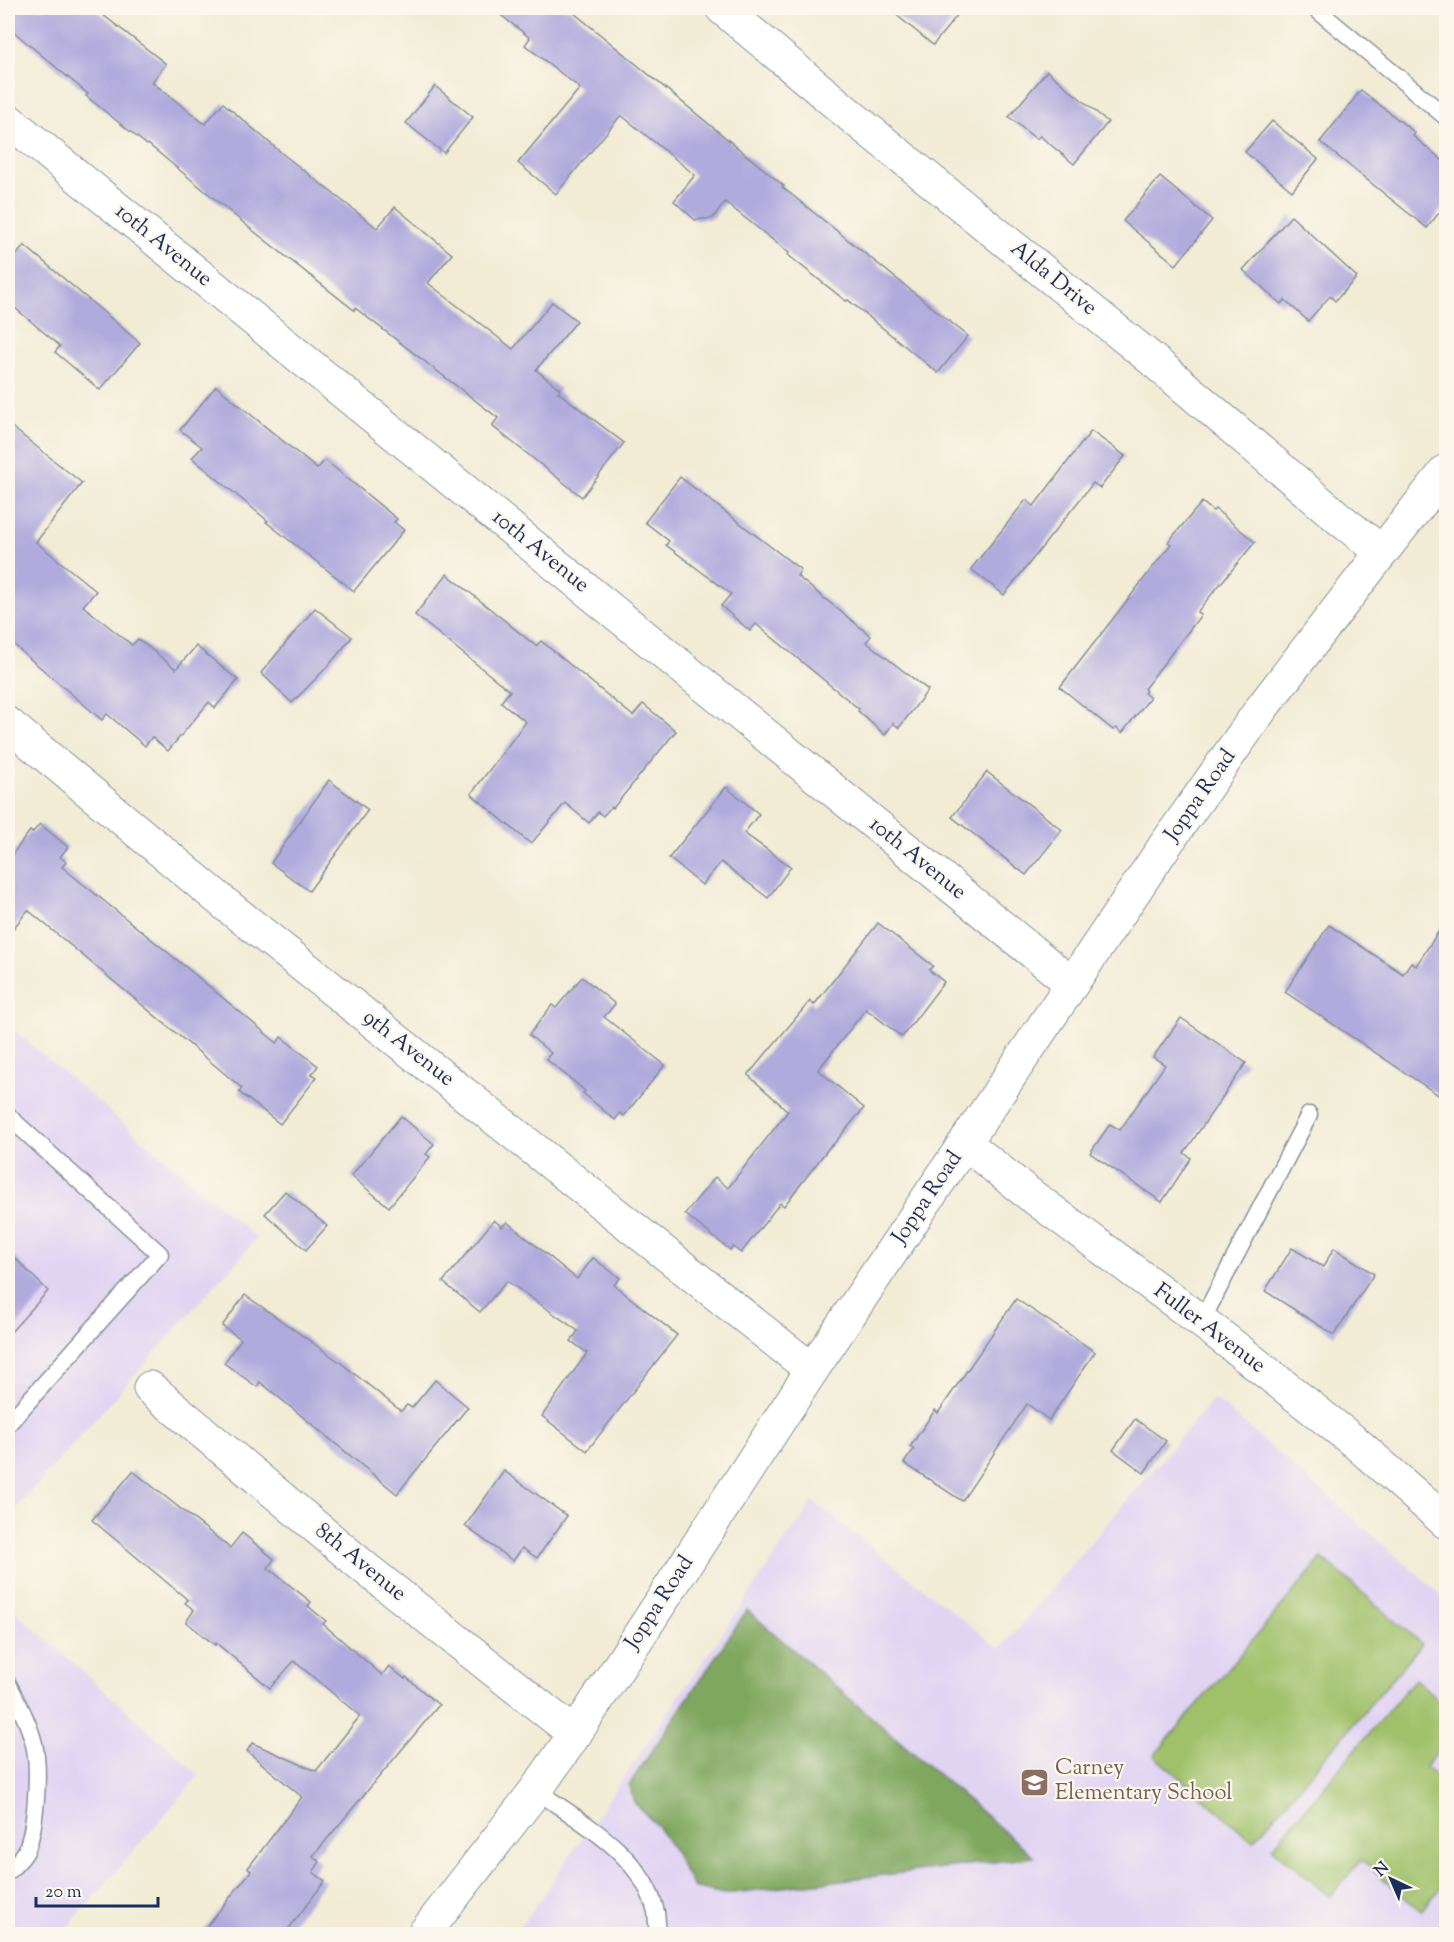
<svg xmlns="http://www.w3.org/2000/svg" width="1454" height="1942" viewBox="0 0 1454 1942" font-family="'Sorts Mill Goudy',serif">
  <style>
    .built { fill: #e1d4f3 }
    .green { fill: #a0c16a; stroke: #5e7864; stroke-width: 1.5 }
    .forest { fill: #80a75e; stroke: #4e6b5e; stroke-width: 1.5 }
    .building { fill: #b1aadd }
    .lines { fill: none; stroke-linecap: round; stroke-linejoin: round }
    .lane-casing { stroke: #868e9a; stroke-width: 19 }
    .street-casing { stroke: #868e9a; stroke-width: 35 }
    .primary-casing { stroke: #868e9a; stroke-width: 35 }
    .lane { stroke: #fff; stroke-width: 16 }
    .street { stroke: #fff; stroke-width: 33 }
    .primary { stroke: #fff; stroke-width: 33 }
    .labels { text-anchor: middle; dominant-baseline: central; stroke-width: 4.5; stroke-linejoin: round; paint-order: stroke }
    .street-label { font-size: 22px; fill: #1b2f5e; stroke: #fbf7ec }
    .education-label { font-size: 22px; fill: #785e54; stroke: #fbf7ec; text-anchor: start }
  </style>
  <rect width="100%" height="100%" fill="#fbf7ec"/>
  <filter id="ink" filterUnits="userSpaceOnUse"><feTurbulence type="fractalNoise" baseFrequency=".0167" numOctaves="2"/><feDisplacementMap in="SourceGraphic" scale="12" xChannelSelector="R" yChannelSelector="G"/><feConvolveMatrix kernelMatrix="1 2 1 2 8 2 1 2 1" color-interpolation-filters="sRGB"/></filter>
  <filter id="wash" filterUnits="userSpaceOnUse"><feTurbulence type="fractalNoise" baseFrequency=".008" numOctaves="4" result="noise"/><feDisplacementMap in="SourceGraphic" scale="24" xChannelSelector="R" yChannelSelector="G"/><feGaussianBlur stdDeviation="1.35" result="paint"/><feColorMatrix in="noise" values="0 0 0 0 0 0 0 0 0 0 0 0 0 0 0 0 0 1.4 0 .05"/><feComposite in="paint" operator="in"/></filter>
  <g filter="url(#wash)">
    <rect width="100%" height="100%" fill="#f2ecd5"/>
    <g class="built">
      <path d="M 8,1025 L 257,1238 L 8,1517 Z"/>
      <path d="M 1214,1398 L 1446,1599 L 1446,1934 L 512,1934 L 530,1914 L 813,1501 L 1000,1649 Z"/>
      <path d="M 8,1605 L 199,1775 L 62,1934 L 8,1934 Z"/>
    </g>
    <g class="green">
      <path d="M 1322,1558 L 1422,1644 L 1253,1841 L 1154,1756 Z"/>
      <path d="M 1415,1679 L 1446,1706 L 1446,1741 L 1425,1767 L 1446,1785 L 1446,1882 L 1421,1911 L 1361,1860 L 1330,1897 L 1272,1848 Z"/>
    </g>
    <path class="forest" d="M 747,1610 L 1034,1857 L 724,1894 L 693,1887 L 671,1846 L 657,1826 L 634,1802 L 629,1785 Z"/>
    <g id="blocks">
      <g class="building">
        <path d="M 8,8 L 94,8 L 166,64 L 152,82 L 205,124 L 223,103 L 284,155 L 377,228 L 395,207 L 452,254 L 428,283 L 513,349 L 552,302 L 577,321 L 536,370 L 560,389 L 558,392 L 624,443 L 582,497 L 492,426 L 498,418 L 355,308 L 354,310 L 251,229 L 148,144 L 147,145 L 86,96 L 88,94 L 8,27 Z"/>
        <path d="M 492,8 L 568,8 L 784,186 L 782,187 L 968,336 L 938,373 L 848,300 L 846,301 L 788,255 L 789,253 L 725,202 L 713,218 L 695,220 L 674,201 L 695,175 L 621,115 L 556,194 L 518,163 L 580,88 L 525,45 L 530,38 Z"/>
        <path d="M 888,8 L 963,8 L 933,45 Z"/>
        <path d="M 1047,71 L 1108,122 L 1074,164 L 1040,136 L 1036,139 L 1009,117 Z"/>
        <path d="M 435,86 L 473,117 L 444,153 L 406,123 Z"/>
        <path d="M 1361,90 L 1415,133 L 1413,136 L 1446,163 L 1446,204 L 1427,228 L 1320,142 Z"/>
        <path d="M 1272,121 L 1318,159 L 1292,191 L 1245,152 Z"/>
        <path d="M 1160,177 L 1212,220 L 1176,265 L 1123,221 Z"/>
        <path d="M 1291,216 L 1357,277 L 1335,301 L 1330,296 L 1308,321 L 1285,300 L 1281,304 L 1243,270 Z"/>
        <path d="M 24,245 L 140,343 L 100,390 L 55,352 L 60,346 L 8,302 L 8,267 Z"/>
        <path d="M 216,386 L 317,469 L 325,460 L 397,519 L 394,522 L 404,530 L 354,591 L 266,522 L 268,521 L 192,458 L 202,447 L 180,430 Z"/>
        <path d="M 8,424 L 82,483 L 36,542 L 96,591 L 83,606 L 132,645 L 138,639 L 176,669 L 196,646 L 238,680 L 215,708 L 209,702 L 168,751 L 152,737 L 145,746 L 107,714 L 102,720 L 8,640 Z"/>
        <path d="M 1091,431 L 1125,456 L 1100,488 L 1093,483 L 1004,595 L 971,569 L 1026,500 L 1034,506 Z"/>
        <path d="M 680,477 L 801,570 L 797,576 L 871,636 L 866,642 L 928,690 L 899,728 L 893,723 L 885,735 L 858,711 L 859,709 L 756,624 L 750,631 L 721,606 L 731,594 L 666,545 L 669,541 L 645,522 Z"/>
        <path d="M 1202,502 L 1213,511 L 1215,509 L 1255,542 L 1197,612 L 1201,615 L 1144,689 L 1146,691 L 1144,693 L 1150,698 L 1122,733 L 1116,728 L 1113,730 L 1060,687 L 1171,544 L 1168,542 Z"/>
        <path d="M 447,574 L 536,646 L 541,641 L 633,716 L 643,704 L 676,731 L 613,808 L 611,807 L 603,816 L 598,812 L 589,823 L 565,803 L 531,844 L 471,794 L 526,722 L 501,702 L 510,691 L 415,615 Z"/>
        <path d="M 315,608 L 352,637 L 329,665 L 292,703 L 261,673 Z"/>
        <path d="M 987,772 L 1062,830 L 1026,875 L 952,817 Z"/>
        <path d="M 329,780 L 368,810 L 309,891 L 271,863 Z"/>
        <path d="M 726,787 L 759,814 L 744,833 L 791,867 L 768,898 L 721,862 L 702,885 L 669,858 Z"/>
        <path d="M 40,824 L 68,847 L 60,857 L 66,862 L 62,867 L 187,968 L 277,1043 L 281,1037 L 318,1066 L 312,1074 L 317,1077 L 280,1124 L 239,1092 L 242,1088 L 28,910 L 8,935 L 8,860 L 30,831 L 32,833 Z"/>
        <path d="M 1446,920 L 1446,1100 L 1285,992 L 1329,925 L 1403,974 L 1411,962 L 1416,966 Z"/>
        <path d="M 878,923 L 933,966 L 929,970 L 944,982 L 902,1037 L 866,1009 L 818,1070 L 864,1108 L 832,1146 L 831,1145 L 784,1206 L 780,1203 L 741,1253 L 733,1247 L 730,1250 L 685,1214 L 715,1177 L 728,1188 L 788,1111 L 748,1075 L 810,1001 L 814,1005 Z"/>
        <path d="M 582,977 L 615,1004 L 604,1017 L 665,1065 L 624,1116 L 620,1113 L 615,1120 L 583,1093 L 585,1091 L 546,1059 L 551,1053 L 529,1035 L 552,1005 L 556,1008 Z"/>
        <path d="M 1181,1018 L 1246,1063 L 1184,1153 L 1191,1158 L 1162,1202 L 1090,1153 L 1110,1124 L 1120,1130 L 1165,1065 L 1153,1057 Z"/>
        <path d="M 401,1116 L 434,1144 L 426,1154 L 430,1157 L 389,1207 L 351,1176 Z"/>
        <path d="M 285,1191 L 327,1226 L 306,1250 L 265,1214 Z"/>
        <path d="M 494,1220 L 502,1227 L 507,1222 L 577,1279 L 593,1258 L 620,1278 L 614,1285 L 677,1335 L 587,1451 L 542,1416 L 587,1353 L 571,1341 L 578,1331 L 507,1281 L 480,1312 L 443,1282 Z"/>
        <path d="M 1292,1248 L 1323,1267 L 1334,1248 L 1374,1274 L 1334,1335 L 1265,1291 Z"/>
        <path d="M 8,1251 L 48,1291 L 8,1335 Z"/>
        <path d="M 245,1295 L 341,1363 L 401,1411 L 407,1405 L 412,1408 L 435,1380 L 468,1407 L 397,1494 L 260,1382 L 257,1387 L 224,1363 L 241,1339 L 222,1326 Z"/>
        <path d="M 1016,1299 L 1095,1352 L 1049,1420 L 1027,1404 L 962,1501 L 904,1463 L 914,1449 L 910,1447 L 935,1410 L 938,1413 Z"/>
        <path d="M 1135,1419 L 1166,1441 L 1144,1473 L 1113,1450 Z"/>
        <path d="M 133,1471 L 230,1548 L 242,1533 L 274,1559 L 268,1568 L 311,1602 L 308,1606 L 326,1621 L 323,1624 L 382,1675 L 389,1666 L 405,1679 L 406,1677 L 439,1705 L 313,1856 L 320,1862 L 313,1872 L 325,1881 L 284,1935 L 200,1935 L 251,1871 L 248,1868 L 302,1797 L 247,1751 L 252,1743 L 316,1771 L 360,1716 L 294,1661 L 270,1688 L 216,1643 L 215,1645 L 186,1622 L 194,1610 L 185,1603 L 188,1600 L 92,1520 Z"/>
        <path d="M 504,1471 L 567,1516 L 537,1558 L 522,1548 L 513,1561 L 465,1526 Z"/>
      </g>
    </g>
  </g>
  <g filter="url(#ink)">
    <use href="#blocks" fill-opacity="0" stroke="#868e9a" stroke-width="1.5"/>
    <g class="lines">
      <defs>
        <g id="lane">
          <path d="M 1315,8 L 1446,117"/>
          <path d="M 8,1116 L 160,1254 L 8,1424"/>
          <path d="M 1201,1322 L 1309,1115"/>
          <path d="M 8,1684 C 18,1703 29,1723 34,1744 C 40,1769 36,1828 26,1851 C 22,1859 13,1866 8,1872"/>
          <path d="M 536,1790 C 581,1823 642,1853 656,1912 C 657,1919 657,1927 658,1934"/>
        </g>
        <g id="street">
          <path d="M 722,8 L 856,120 L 1154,361 L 1341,520 L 1382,552"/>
          <path d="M 8,120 L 1072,984"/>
          <path d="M 8,724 L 230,908 L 812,1370"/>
          <path d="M 965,1143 L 1025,1191 L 1213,1330 L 1356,1443 L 1446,1522"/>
          <path d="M 150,1388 L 365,1568 L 575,1734"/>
        </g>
        <path id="primary" d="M 424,1934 L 536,1790 L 575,1734 L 812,1370 L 1166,844 L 1264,705 L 1382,552 L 1446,471"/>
      </defs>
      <use href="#lane" class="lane-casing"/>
      <use href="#street" class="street-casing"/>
      <use href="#primary" class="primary-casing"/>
      <use href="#lane" class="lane"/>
      <use href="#street" class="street"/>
      <use href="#primary" class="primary"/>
    </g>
  </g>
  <defs>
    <symbol id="school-square" viewBox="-11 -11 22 22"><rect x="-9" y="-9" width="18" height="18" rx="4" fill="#8d6e63" stroke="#fbf7ec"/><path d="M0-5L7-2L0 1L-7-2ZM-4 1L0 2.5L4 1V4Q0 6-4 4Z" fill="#fff"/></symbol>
  </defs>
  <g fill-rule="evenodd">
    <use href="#school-square" x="1018" y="1766" width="33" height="33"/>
  </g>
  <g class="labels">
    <g class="street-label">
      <text transform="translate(163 246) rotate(39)">10th Avenue</text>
      <text transform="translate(1053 279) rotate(39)">Alda Drive</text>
      <text transform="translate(540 552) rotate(39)">10th Avenue</text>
      <text transform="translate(1201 796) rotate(-55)">Joppa Road</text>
      <text transform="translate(917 859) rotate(39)">10th Avenue</text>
      <text transform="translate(408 1049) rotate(38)">9th Avenue</text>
      <text transform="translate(928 1198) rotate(-56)">Joppa Road</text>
      <text transform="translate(1209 1329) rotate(37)">Fuller Avenue</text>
      <text transform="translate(360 1563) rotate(39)">8th Avenue</text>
      <text transform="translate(660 1603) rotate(-57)">Joppa Road</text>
    </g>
    <g class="education-label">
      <text x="1055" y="1769">Carney<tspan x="1055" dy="25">Elementary School</tspan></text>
    </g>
  </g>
  <rect width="1454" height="1942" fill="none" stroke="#fbf7ec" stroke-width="30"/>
  <g transform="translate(1391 1879) rotate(316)" stroke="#fbf7ec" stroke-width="4.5" paint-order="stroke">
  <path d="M0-4.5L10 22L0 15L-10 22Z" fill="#1b2f5e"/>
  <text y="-9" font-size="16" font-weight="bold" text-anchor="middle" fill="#1b2f5e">N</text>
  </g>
  <path d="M36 1897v9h122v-9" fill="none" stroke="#1b2f5e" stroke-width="3"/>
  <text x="45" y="1897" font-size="18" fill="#1b2f5e" stroke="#fbf7ec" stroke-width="4.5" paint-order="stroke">20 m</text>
</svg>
